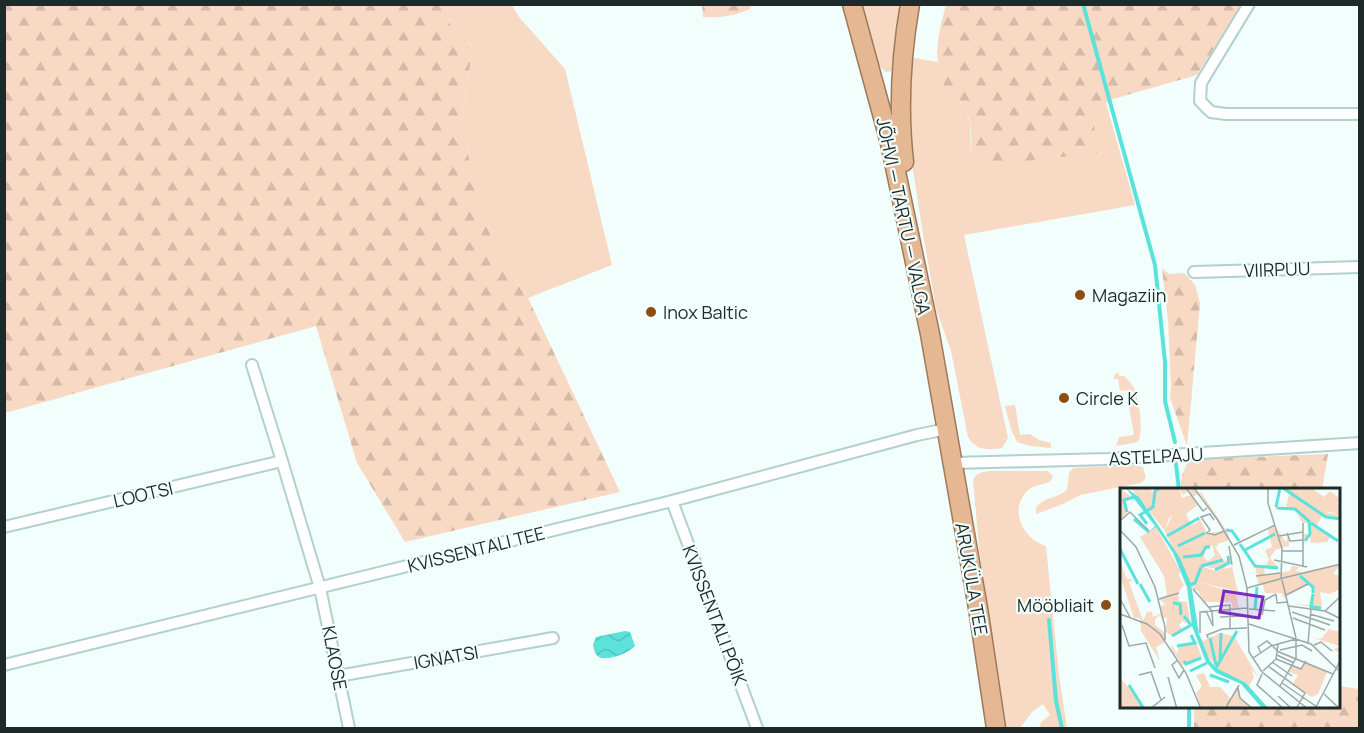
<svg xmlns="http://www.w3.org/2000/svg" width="1364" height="733" viewBox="0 0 1364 733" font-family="Manrope,sans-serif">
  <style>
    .green { fill: #f8d9c3 }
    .forest { fill: url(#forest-firs) }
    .water { fill: url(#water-waves) }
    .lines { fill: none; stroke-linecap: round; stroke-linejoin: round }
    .stream { stroke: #5be2da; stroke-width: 4 }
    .minor-casing { stroke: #b0d1ce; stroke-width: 14 }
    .trunk-casing { stroke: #9c7a5c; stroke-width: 21 }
    .minor { stroke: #fff; stroke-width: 10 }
    .trunk { stroke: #e6b793; stroke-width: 18 }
    .poi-dot { fill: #8c4d12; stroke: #f1fefc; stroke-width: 2 }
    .labels { text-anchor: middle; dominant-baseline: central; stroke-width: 4.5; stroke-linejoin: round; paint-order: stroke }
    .street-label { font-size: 18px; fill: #1e2a29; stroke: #f1fefc }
    .poi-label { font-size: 18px; fill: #1e2a29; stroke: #f1fefc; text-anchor: start }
    .inset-river { fill: none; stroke: #5be2da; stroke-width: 3 }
    .inset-road { fill: none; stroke: #9da9a8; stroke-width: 1.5 }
    .view { fill: #7b2cbf; fill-opacity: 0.15; stroke: #7b2cbf; stroke-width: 3 }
    .inset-edge { fill: none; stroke: #1e2a29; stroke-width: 3 }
  </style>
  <defs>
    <pattern id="forest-firs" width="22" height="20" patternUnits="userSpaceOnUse" patternTransform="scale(1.5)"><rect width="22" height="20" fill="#f8d9c3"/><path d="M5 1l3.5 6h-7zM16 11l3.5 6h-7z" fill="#d4baa8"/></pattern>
    <pattern id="water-waves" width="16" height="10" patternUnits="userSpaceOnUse" patternTransform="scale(1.5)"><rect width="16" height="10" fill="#5be2da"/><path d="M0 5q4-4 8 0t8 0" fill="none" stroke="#4fc2bb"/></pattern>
  </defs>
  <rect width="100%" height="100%" fill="#f1fefc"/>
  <g class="green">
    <path d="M 444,5 L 512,5 L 519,17 L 565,69 L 612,265 L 528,298 L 496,252 L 473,184 L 462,114 L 473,47 L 450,24 Z"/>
    <path d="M 861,5 L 901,5 L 894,67 L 892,71 L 886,72 L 879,66 Z"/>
    <path d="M 909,57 L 937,62 L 946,89 L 966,109 L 970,124 L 971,160 L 1094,124 L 1098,108 L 1106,103 L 1135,205 L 964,235 L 1008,438 L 1002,448 C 987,450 977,451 968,437 L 951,351 L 936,309 L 922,228 L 910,151 Z"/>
    <path d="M 1119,372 L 1119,376 L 1124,376 C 1128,380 1131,383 1134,388 C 1139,398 1144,432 1138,442 L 1116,446 L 1119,437 L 1134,435 L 1126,390 L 1120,391 L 1118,379 L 1114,379 L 1114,376 Z"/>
    <path d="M 1015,405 L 1020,435 L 1030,434 L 1039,440 L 1051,443 L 1051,448 L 1030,446 L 1017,442 L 1011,429 L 1005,406 Z"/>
    <path d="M 1136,465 L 1143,467 L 1146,478 L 1141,483 L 1080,495 L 1063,504 L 1036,514 L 1036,508 C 1043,497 1056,499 1067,490 L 1069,473 L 1073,468 Z"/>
    <path d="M 991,471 L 1048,471 L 1053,476 L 1050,482 C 1043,484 1037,485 1031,488 C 1007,505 1021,539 1046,546 L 1059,675 L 1067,728 L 1039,728 L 1041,722 L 1050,715 L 1043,704 L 1033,711 L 1020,728 L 1008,728 L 1006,725 L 979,548 L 973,480 C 977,472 982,472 991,471 Z"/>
  </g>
  <g class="forest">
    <path d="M 5,4 L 444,5 L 450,24 L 473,47 L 462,114 L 473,184 L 496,252 L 528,298 L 620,492 L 405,542 L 357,463 L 316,326 L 5,413 Z"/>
    <path d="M 702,5 L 702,4 L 751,5 L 750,9 C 734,16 720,18 703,17 Z"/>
    <path d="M 946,5 L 946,4 L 1242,5 L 1197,75 L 1113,99 L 1098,108 L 1094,124 L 1097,153 L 984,166 L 971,160 C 971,145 973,124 966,110 C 962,102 952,97 947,90 C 930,64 939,32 946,5 Z"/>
    <path d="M 1162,268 L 1169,274 L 1184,273 L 1195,285 L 1200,303 L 1187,446 L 1170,398 L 1171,387 L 1168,319 Z"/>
    <path d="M 1328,454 L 1322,490 L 1181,490 C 1180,479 1183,470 1189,461 L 1199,459 Z"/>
    <path d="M 1339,686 L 1359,689 L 1359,728 L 1194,728 L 1194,708 L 1338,708 Z"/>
  </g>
  <path class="water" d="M 625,631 L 630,632 L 635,646 C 629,653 610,660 601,658 C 595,656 594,650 593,645 L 596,637 Z"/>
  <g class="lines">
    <g class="stream">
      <path d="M 1083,4 L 1155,265 L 1165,362 L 1165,401 L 1175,442"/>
      <path d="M 1176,464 L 1179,490"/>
      <path d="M 1049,620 L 1056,701 L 1062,728"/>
      <path d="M 1189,708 L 1189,728"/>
    </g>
    <defs>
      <g id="minor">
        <path d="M 1249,4 L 1201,83 L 1200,101 L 1211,112 L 1226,114 L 1360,114"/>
        <path d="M 1194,272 L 1360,267"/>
        <path d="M 252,365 L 282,461"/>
        <path d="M 953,463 L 1108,459 L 1360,443"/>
        <path d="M 672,501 L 757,728"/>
        <path d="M 4,527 L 282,461 L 320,588 L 349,728"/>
        <path d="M 4,665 L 672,501 L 917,435 L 947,429"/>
        <path d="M 338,676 L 553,638"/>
      </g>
      <g id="trunk">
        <path d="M 852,4 L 890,143 L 930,334 L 978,608 L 996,728"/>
        <path d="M 904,162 C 898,110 901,56 910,4"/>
      </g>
    </defs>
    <use href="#minor" class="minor-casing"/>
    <use href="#trunk" class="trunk-casing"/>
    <use href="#minor" class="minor"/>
    <use href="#trunk" class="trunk"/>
  </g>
  <g class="poi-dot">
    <circle cx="1080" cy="295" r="6"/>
    <circle cx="651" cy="312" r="6"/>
    <circle cx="1064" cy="398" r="6"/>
    <circle cx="1106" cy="605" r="6"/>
  </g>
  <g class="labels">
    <g class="street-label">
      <text transform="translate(904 216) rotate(78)">JÕHVI — TARTU — VALGA</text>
      <text transform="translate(1277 269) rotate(-2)">VIIRPUU</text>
      <text transform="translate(1156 456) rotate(-3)">ASTELPAJU</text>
      <text transform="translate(143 494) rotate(-13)">LOOTSI</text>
      <text transform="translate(476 549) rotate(-14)">KVISSENTALI TEE</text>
      <text transform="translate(972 579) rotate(80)">ARUKÜLA TEE</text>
      <text transform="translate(715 615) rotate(69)">KVISSENTALI PÕIK</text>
      <text transform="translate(446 657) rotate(-10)">IGNATSI</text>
      <text transform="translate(335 658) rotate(79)">KLAOSE</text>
    </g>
    <g class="poi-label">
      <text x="1092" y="295">Magaziin</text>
      <text x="663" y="312">Inox Baltic</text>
      <text x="1076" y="398">Circle K</text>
      <text x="1094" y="605" text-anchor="end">Mööbliait</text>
    </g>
  </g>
  <g transform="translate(1120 488)">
    <rect width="220" height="220" fill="#f1fefc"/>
    <path d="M 0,0 L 11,9 L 5,12 L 8,24 L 0,32 ZM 59,0 L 73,0 L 79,6 L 72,9 L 78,17 L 66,26 L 71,37 L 78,34 L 78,27 L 87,45 L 104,43 L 79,4 L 81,4 L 106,42 L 110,52 L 87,59 L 81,78 L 95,83 L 112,79 L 120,113 L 116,103 L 79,94 L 70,96 L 45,43 L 59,11 L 71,7 L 68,3 L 63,7 ZM 160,0 L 156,19 L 166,20 L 169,6 L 162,0 L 169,0 L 209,25 L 215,26 L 220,6 L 220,32 L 203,27 L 196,38 L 218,53 L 210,49 L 207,54 L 191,55 L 190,47 L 184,53 L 184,46 L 189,46 L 189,35 L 182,35 L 176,22 L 155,21 ZM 154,37 L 166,54 L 169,45 L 169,58 L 155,62 L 150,70 L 159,80 L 144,79 L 145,87 L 170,83 L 172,78 L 180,79 L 175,83 L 182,84 L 220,77 L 213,86 L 220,88 L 220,101 L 210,106 L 200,104 L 202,120 L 172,116 L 189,117 L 193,101 L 188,96 L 164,110 L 162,105 L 145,105 L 143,97 L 138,95 L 135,78 L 119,55 L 125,61 L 149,49 L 148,40 ZM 150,50 L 152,59 L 145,62 L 149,72 L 146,77 L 135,78 L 126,61 ZM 36,39 L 61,84 L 58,86 L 64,97 L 58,105 L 59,113 L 67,114 L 71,137 L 62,133 L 59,137 L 63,142 L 52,148 L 46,144 L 47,129 L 42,132 L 40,127 L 35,131 L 35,137 L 45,145 L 45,154 L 36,159 L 40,173 L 21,143 L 20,130 L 14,130 L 0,88 L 0,73 L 7,91 L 13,91 L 9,94 L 23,133 L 27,124 L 32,123 L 33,129 L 40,126 L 40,119 L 45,116 L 39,111 L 47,107 L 44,88 L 20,49 ZM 209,141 L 220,144 L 220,162 L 219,164 L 213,162 L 220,158 L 193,150 L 201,151 ZM 76,154 L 82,170 L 62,177 L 51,160 L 52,157 L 57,166 L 59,158 Z" fill="#f8d9c3" fill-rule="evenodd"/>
    <path d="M 11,0 L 30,0 L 32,4 L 38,0 L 59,0 L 64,17 L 49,30 L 45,43 ZM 169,0 L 193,1 L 204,9 L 210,3 L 219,10 L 215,25 L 204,23 ZM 92,55 L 99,57 L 95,59 L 104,73 L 109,72 L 103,82 L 81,78 L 81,67 L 88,73 L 95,67 ZM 79,94 L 111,104 L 115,102 L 119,120 L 113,120 L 111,114 L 83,114 L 78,102 L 73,102 L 71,96 ZM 100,145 L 114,148 L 138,189 L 131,181 L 134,189 L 129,198 L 96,180 L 85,164 L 80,149 L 83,153 ZM 0,190 L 21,213 L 24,220 L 0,220 Z" fill="#f8d9c3"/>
    <path d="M 186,174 L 207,184 L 198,206 L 192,209 L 172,197 L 178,187 L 169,184 L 172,178 L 182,181 Z" fill="#f8d9c3"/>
    <path d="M 84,185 L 90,199 L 100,199 L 111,211 L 118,200 L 120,210 L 130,218 L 105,220 L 108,215 L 103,220 L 81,220 L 76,205 L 82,198 L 76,187 Z" fill="#f8d9c3"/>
    <path d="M 6,0 L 19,9 L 60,70 L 71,96 L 79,146 L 90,173 L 96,180 L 126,195 L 148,220 L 142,220 L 121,196 L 96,185 L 86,174 L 72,138 L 67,99 L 53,65 L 36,39 L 29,44 L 35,38 Z" fill="#5be2da"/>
    <path class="inset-river" d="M 163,0 L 206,29 L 221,31M 156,19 L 160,0M 157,20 L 175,21 L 189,33 L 190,46 L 185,53M 7,24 L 4,12 L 14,9M 14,31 L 29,44M 191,35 L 218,53M 27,36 L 20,27 L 33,19 L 35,3 L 39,0M 106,42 L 112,43 L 119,53M 47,48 L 79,30M 120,56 L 135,78 L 158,80M 58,58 L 85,45M 0,61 L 18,96M 125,62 L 155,46M 63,69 L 81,67 L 86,59 L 90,59M 81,78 L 103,72M 95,82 L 109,75 L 108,68M 180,88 L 193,99 L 193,105M 20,96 L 30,114M 69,97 L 75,95 L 81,79M 193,106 L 191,119 L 201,120M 53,115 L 60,116 L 61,127M 135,121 L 137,99M 52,148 L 71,137 L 64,128M 90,150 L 96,177M 57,158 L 75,155 L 71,147M 64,173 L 66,176 L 81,170M 100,173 L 101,145M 96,180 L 117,143M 70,183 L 87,175M 90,187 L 109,194M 9,197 L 24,221"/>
    <path class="inset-road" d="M 66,0 L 83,23 L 87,20M 74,0 L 97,31M 148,0 L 148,15 L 162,61 L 161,90M 97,31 L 119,68 L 127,100M 94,32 L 90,26 L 81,29 L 90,42 L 87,45 L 95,47 L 104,43M 0,33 L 10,24 L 28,42M 0,42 L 16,59 L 35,99 L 45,139 L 45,152M 167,45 L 170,53 L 184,52M 159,48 L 183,44M 114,57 L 155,37M 109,58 L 112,77M 162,63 L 183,63M 154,72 L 187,79M 183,79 L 183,35M 136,88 L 160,85M 167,89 L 127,100 L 129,164 L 142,184 L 188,221M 163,90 L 221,76M 162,92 L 176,150M 73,101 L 92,123 L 93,138 L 86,123M 156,106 L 157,115 L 168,114M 166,107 L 188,96M 0,111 L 10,129M 39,111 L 59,105M 169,118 L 205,123 L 221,131M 89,119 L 110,117 L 110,121M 110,121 L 110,140M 129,121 L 155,123M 205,123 L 221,108M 172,124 L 210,137M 0,126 L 27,136 L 40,146 L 66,185 L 81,221M 190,126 L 214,133M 142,127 L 145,112 L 156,106M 100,129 L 122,128M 173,130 L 205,142M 129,136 L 191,156 L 218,182M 2,137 L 9,158 L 26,155 L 35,180M 80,145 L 80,124 L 127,120M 88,150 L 87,147 L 102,141 L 127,140M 188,155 L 191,121M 194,157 L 201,154 L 212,163M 160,162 L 182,157 L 192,163M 141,165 L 138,159 L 147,153 L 159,164 L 213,186M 157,167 L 174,175M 133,170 L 151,158 L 176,151M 156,171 L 181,181 L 186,173M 58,172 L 52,177 L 59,190 L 64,182M 152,174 L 172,188M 148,178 L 185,205 L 176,221M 143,183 L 156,171 L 158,156M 142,186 L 137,197 L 164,221M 19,187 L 31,184 L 41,212M 48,189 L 57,221M 162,195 L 200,221M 160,198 L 176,170 L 176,151M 118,200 L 120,210 L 133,221M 204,206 L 220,221M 158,208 L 172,221M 30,221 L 45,209M 105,221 L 119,197M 195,221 L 221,171"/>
    <path class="view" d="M 104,103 L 143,109 L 139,130 L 100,124 Z"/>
    <rect width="220" height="220" class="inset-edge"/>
  </g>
  <rect width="1364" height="733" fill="none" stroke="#1e2a29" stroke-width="12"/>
</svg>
